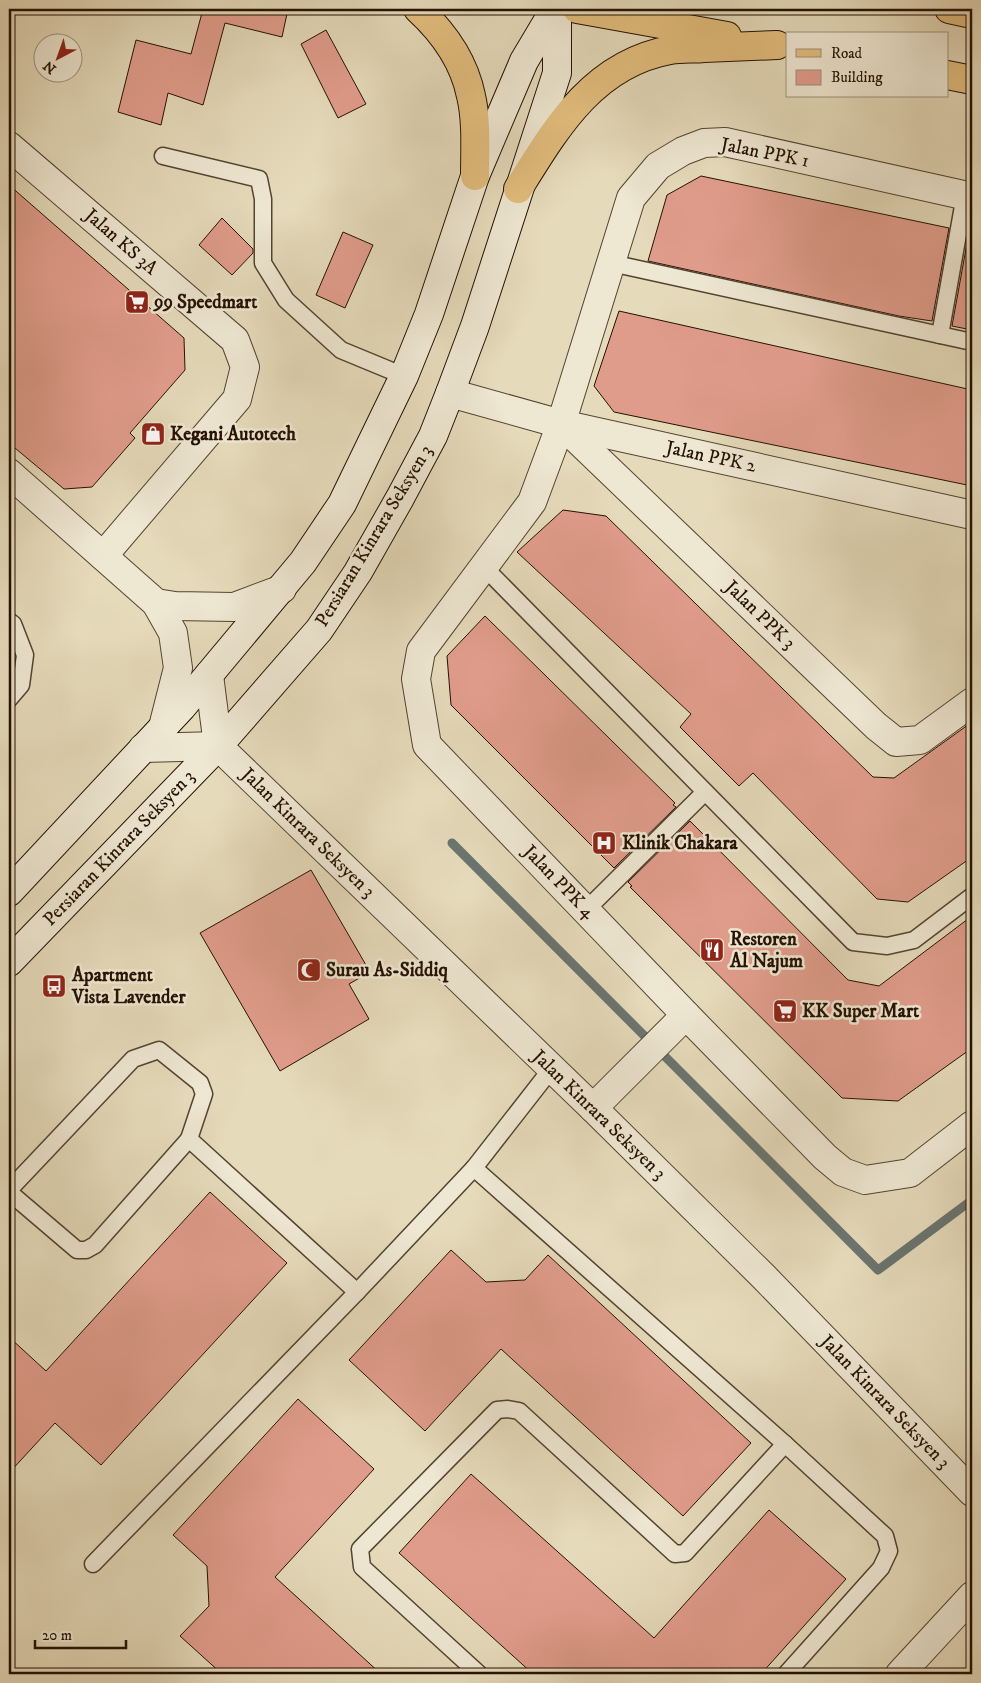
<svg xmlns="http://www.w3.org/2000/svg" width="981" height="1683" viewBox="0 0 981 1683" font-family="'IM FELL DW Pica',serif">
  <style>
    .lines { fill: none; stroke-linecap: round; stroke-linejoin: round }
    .stream { stroke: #6a7570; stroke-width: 9 }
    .building { fill: #e09c8b; stroke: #241102 }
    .service-casing { stroke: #544330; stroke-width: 19 }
    .minor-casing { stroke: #544330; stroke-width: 30 }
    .secondary-casing { stroke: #241102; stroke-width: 30 }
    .primary-casing { stroke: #241102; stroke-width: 30 }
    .service { stroke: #eee7d2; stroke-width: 16 }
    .minor { stroke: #eee7d2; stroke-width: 28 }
    .secondary { stroke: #eee7d2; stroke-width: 28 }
    .primary { stroke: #e2bd7d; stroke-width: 28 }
    .labels { text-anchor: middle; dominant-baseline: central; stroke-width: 5; stroke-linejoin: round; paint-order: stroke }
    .street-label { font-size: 19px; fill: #241102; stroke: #eee7d2 }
    .poi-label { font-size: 19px; font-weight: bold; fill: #241102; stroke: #eee7d2; text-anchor: start }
  </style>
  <rect width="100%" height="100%" fill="#e5daba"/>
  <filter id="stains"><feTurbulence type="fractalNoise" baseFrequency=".004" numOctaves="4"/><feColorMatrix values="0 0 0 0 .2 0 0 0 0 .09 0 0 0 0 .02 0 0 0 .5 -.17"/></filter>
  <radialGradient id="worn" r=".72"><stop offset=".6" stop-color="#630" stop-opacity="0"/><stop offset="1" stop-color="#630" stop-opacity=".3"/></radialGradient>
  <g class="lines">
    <path class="stream" d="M 452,843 L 878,1270 L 972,1200"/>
  </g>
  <g class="building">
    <path d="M 203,9 L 288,9 L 282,37 L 225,23 L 203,105 L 168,93 L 161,125 L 118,112 L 136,40 L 191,54 Z"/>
    <path d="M 326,30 L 366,104 L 338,118 L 301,44 Z"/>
    <path d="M 701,176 L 949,228 L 932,321 L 899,316 L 648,261 L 667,195 Z"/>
    <path d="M 9,185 L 184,338 L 185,370 L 130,433 L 135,438 L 92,487 L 64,489 L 9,443 Z"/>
    <path d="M 222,218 L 253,249 L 253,253 L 232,275 L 199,245 Z"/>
    <path d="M 343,232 L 373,245 L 345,308 L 316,295 Z"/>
    <path d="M 969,232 L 972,232 L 972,330 L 952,326 Z"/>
    <path d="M 619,311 L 972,390 L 972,486 L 614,412 L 594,386 Z"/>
    <path d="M 563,510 L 606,516 L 873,777 L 894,778 L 972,722 L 972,857 L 908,902 L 877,899 L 753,773 L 739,786 L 680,727 L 691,714 L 517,552 Z"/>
    <path d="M 485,616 L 675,803 L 673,805 L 676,807 L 614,868 L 451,705 L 447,656 Z"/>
    <path d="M 690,821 L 848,980 L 879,986 L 972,916 L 972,1048 L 898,1101 L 842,1098 L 630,887 L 632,886 L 628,882 Z"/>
    <path d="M 311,870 L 370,972 L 349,984 L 369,1019 L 280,1071 L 200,933 Z"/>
    <path d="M 210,1192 L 287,1263 L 101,1465 L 55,1423 L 9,1473 L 9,1337 L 46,1371 Z"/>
    <path d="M 451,1250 L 486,1282 L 525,1280 L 548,1255 L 751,1443 L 683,1516 L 501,1349 L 425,1431 L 349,1360 Z"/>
    <path d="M 298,1399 L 374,1469 L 275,1577 L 381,1674 L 222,1674 L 180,1636 L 209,1606 L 207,1566 L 173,1535 Z"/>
    <path d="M 471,1474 L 654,1638 L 769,1510 L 846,1579 L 761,1674 L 533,1674 L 399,1553 Z"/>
  </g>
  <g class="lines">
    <defs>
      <g id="service">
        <path d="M 163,156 L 259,179 L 263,199 L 263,263 L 286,300 L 341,350 L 404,376"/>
        <path d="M 611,263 L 972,342"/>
        <path d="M 940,335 L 965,195"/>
        <path d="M 484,567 L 853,942 L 887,946 L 914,940 L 972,896"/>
        <path d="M 9,621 L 13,624 L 25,655 L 21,685 L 9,699"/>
        <path d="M 586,910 L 705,792"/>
        <path d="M 474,1168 L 552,1068"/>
        <path d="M 9,1190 L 133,1059 L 159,1050 L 200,1083 L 204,1094 L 189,1139 L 357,1292"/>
        <path d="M 9,1192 L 77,1250 L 86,1250 L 95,1245 L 189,1139"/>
        <path d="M 93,1564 L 357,1292 L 474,1168 L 785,1444 L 885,1536 L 889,1551 L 881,1568 L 786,1674"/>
        <path d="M 479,1674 L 362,1567 L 360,1549 L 497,1410 L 508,1409 L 519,1411 L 675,1554 L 685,1553 L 785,1444"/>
      </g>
      <g id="minor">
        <path d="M 9,146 L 235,340 L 245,367 L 237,399 L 103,556"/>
        <path d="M 972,197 L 725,142 L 704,143 L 683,151 L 658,166 L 631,198 L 561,424 L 532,502 L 421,651 L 416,679 L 427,745 L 686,1015 L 825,1157 L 843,1172 L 865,1180 L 910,1173 L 972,1125"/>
        <path d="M 450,393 L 561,424 L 972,515"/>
        <path d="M 561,424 L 876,726 L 896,742 L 920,740 L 972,702"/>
        <path d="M 9,473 L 156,603 L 173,633 L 178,668 L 163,727"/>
        <path d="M 156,603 L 175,606 L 234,607 L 282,589"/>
        <path d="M 209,675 L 218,746"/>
        <path d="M 218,746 L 593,1108 L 764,1277 L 972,1492"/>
        <path d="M 143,748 L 218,746"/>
        <path d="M 593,1108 L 686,1015"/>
        <path d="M 900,1674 L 972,1596"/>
      </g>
      <g id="secondary">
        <path d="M 9,892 L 182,707 L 303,562 L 342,504 L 404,376 L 429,314 L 475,176 L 524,61 L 555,9"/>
        <path d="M 9,962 L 218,746 L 319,630 L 358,572 L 400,498 L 433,436 L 450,393 L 475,326 L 557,73 L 557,9"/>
      </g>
      <g id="primary">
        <path d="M 418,9 C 443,32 464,61 471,96 C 477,121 475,150 475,176"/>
        <path d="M 577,9 L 727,36"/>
        <path d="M 949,9 L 972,14"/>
        <path d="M 947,75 L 972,80"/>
        <path d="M 518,189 C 556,128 593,64 670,50 C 681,48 693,49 704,48 C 729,47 753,46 777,45"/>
      </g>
    </defs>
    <use href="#service" class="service-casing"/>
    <use href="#minor" class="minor-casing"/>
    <use href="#secondary" class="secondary-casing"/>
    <use href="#primary" class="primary-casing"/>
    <use href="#service" class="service"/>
    <use href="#minor" class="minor"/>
    <use href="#secondary" class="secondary"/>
    <use href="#primary" class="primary"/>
  </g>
  <defs>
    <symbol id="supermarket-square" viewBox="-11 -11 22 22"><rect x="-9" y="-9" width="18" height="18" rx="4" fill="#8f2418" stroke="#eee7d2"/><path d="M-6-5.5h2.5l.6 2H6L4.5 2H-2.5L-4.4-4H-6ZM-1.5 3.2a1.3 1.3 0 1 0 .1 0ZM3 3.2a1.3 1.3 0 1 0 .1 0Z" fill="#fff"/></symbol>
    <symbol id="shop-square" viewBox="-11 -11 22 22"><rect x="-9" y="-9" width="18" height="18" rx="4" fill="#8f2418" stroke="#eee7d2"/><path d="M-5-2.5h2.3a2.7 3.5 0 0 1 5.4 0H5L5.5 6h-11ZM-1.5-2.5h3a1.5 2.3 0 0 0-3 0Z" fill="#fff"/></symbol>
    <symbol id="hospital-square" viewBox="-11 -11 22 22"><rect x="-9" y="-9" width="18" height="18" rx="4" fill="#8f2418" stroke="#eee7d2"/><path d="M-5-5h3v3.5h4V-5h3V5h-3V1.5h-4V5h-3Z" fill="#fff"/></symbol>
    <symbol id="restaurant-square" viewBox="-11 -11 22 22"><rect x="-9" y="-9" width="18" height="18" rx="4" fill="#8f2418" stroke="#eee7d2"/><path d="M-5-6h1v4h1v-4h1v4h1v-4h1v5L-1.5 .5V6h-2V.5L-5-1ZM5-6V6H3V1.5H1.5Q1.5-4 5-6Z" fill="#fff"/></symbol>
    <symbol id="mosque-square" viewBox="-11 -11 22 22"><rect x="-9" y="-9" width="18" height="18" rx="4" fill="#8f2418" stroke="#eee7d2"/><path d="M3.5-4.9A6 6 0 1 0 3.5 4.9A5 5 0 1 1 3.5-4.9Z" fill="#fff"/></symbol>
    <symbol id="bus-square" viewBox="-11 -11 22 22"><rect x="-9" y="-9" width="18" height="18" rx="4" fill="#8f2418" stroke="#eee7d2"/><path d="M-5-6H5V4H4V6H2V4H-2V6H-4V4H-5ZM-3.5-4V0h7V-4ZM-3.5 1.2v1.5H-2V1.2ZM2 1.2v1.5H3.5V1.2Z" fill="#fff"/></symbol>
  </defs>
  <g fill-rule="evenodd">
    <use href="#supermarket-square" x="123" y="288" width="28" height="28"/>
    <use href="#shop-square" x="139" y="420" width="28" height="28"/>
    <use href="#hospital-square" x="590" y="829" width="28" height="28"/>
    <use href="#restaurant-square" x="698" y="936" width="28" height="28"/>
    <use href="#mosque-square" x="295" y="956" width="28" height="28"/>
    <use href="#bus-square" x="40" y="972" width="28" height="28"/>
    <use href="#supermarket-square" x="771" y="997" width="28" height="28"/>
  </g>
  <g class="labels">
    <g class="street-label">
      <text transform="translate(765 153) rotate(11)">Jalan PPK 1</text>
      <text transform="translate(121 242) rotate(41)">Jalan KS 3A</text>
      <text transform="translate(711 457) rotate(12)">Jalan PPK 2</text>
      <text transform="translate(374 536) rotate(-59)">Persiaran Kinrara Seksyen 3</text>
      <text transform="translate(760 615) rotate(44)">Jalan PPK 3</text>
      <text transform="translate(308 833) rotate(44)">Jalan Kinrara Seksyen 3</text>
      <text transform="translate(119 848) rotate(-46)">Persiaran Kinrara Seksyen 3</text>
      <text transform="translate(559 882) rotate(46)">Jalan PPK 4</text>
      <text transform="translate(599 1115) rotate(44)">Jalan Kinrara Seksyen 3</text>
      <text transform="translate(885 1402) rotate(46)">Jalan Kinrara Seksyen 3</text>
    </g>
    <g class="poi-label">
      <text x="154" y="302">99 Speedmart</text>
      <text x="170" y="434">Kegani Autotech</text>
      <text x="622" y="843">Klinik Chakara</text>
      <text x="730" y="939">Restoren<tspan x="730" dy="22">Al Najum</tspan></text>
      <text x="326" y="970">Surau As-Siddiq</text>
      <text x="72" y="975">Apartment<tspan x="72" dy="22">Vista Lavender</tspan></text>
      <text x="802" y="1011">KK Super Mart</text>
    </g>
  </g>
  <rect width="981" height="1683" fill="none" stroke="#e5daba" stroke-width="30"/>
  <rect x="10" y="10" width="961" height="1663" fill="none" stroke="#241102" stroke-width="2.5"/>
  <rect x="15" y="15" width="951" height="1653" fill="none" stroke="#241102"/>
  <rect x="786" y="32" width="162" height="65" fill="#eee7d2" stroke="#9d917f"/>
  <rect x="796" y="49" width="25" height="8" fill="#e2bd7d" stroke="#9d917f"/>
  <text x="831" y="58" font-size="15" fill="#241102">Road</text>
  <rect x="796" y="70" width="25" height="15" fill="#e09c8b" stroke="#9d917f"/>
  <text x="831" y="82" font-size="15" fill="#241102">Building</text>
  <g transform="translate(58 58) rotate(221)"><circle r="24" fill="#eee7d2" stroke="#9d917f"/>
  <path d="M0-4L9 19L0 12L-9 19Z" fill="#8f2418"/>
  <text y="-8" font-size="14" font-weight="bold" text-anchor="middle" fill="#241102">N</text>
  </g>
  <path d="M35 1640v8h91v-8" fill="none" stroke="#241102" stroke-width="2.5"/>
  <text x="42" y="1640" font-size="15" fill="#241102" stroke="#eee7d2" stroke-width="4" paint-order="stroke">20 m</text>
  <rect width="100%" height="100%" filter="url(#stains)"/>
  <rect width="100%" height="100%" fill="url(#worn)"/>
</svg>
